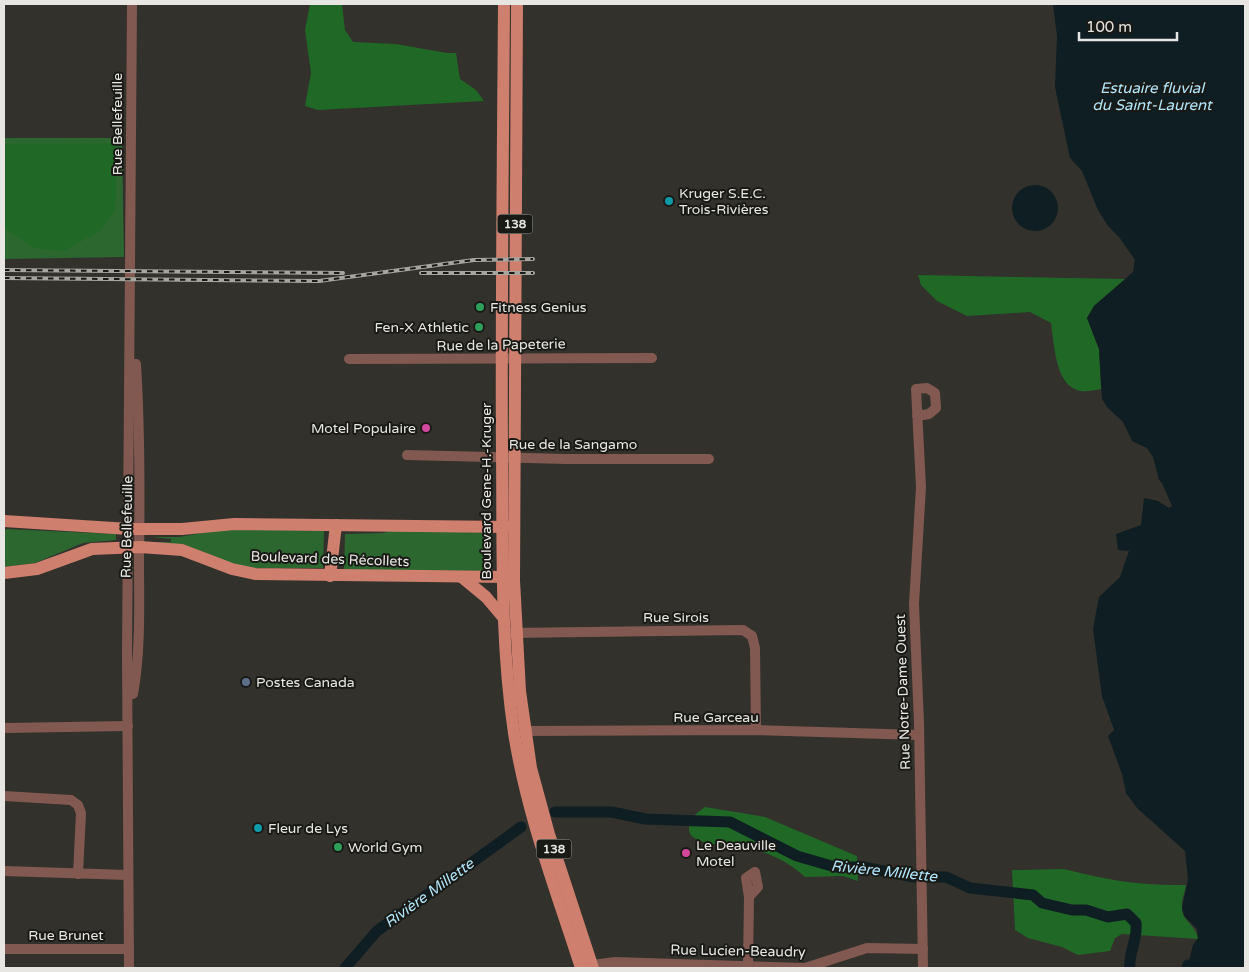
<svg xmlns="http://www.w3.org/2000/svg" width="1249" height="972" viewBox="0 0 1249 972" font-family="'Varela Round',sans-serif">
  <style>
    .green { fill: #2b672e }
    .forest { fill: #206826 }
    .water { fill: #0e1e23 }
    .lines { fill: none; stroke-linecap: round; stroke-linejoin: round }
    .river { stroke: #0e1e23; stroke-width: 11 }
    .minor { stroke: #815950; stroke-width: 10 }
    .major { stroke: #cf7f6e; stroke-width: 12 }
    .rail-casing { stroke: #a6a5a0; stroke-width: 4 }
    .rail { stroke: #191916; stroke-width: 2; stroke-dasharray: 5.5; stroke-linecap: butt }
    .culture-dot { fill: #0f9aa8; stroke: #191916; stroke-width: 2 }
    .leisure-dot { fill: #2e9e5b; stroke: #191916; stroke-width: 2 }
    .hotel-dot { fill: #d1479c; stroke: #191916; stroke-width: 2 }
    .service-dot { fill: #5c6f8a; stroke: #191916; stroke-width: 2 }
    .labels { text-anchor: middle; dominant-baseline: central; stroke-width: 4; stroke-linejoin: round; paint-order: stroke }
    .shield { fill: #191916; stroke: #a9a8a5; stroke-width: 1 }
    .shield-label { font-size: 12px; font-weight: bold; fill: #e7e6e2 }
    .street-label { font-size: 14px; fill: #e7e6e2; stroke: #191916 }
    .poi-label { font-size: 14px; fill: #e7e6e2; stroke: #191916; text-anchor: start }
    .water-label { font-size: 15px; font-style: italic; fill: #b1e6fa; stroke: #191916 }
  </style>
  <rect width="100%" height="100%" fill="#32312b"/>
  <g class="green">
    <path d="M 4,138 L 122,138 L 124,257 L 4,259 Z"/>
    <path d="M 6,529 L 116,534 L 116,540 L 83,543 L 35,563 L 5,567 L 4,531 Z"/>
    <path d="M 225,529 L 324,531 L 323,568 L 249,568 L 152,542 L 171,542 L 171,539 L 152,537 L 179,537 Z"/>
    <path d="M 397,529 L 492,533 L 492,571 L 344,570 L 345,534 L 383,533 Z"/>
  </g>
  <g class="forest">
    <path d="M 310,4 L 342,4 L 345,30 L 353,42 L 396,44 L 447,53 L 456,53 L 460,79 L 476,90 L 484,101 L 318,110 L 305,106 L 311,73 L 305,30 Z"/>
    <path d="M 117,143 L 115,210 L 100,231 L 63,251 L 34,248 L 4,228 L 4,144 Z"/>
    <path d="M 918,275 L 1126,279 L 1094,306 L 1087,318 L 1099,349 L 1101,389 C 1093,390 1085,393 1077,390 C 1055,383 1054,342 1051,323 L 1030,312 L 967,316 L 937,301 L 921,285 Z"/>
    <path d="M 705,807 L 765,817 L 857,856 L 858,881 L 843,876 L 805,877 C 790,863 775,856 755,849 C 741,844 687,849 689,828 C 690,817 697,813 705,807 Z"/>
    <path d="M 1064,869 C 1105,880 1144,886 1186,885 C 1185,892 1181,901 1182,908 C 1182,921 1197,926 1198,939 L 1122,934 L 1115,938 L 1110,951 L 1078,955 L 1062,947 L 1028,938 L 1015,930 L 1012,870 Z"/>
  </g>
  <g class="water">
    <path d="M 1053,4 L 1245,4 L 1245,968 L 1190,968 L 1188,965 L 1193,945 L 1198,938 L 1197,929 L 1184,916 L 1182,908 L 1188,879 L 1185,851 L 1137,808 L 1126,793 L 1122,774 L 1108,736 L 1114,730 L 1102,696 L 1093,629 L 1099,597 L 1120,577 L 1129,551 L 1118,550 L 1116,534 L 1141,525 L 1144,498 L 1158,501 L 1169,508 L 1172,506 L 1162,483 L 1159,480 L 1153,457 L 1147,448 L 1132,441 L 1123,422 L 1107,407 L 1102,399 L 1099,349 L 1087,318 L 1094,306 L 1133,272 L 1135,260 L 1119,237 L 1108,226 L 1098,210 L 1082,171 L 1070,158 L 1055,87 L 1057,36 Z"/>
    <circle cx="1035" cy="208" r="23"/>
  </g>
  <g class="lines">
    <g class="river">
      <path d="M 555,812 L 612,812 L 645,819 L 730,822 L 797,856 L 835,867 L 863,867 L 914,877 L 946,877 L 970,888 L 1033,895 L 1042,903 L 1072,910 L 1086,910 L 1108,917 L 1127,914 L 1136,923 C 1138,940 1128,953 1130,968"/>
      <path d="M 345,968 L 377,931 L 521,827"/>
      <path d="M 1187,968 L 1188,965"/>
    </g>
    <g class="minor">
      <path d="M 349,359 L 652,358"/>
      <path d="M 917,416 L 929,414 L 936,408 L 935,393 L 927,388 L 916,389 L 921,487 L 914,604 L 919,723 L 923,968"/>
      <path d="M 407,455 L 565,459 L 709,459"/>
      <path d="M 509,633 L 743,630 L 752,636 L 755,648 L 756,730"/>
      <path d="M 133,694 C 141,650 139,603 139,558 C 140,493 140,429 136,364"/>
      <path d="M 4,728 L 128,726"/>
      <path d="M 520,731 L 756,730 L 919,735"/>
      <path d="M 4,796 L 71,800 L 78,805 L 81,813 L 78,874"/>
      <path d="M 4,871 L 128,875"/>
      <path d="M 4,949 L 129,949"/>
      <path d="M 585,966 L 615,962 L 805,968 L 867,948 L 923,949"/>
      <path d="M 748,966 L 749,897 L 746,878 L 755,872 L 758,887 L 749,897"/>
      <path d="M 129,968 L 127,655 L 132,4"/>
    </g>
    <g class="major">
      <path d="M 504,4 C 503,154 501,304 502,454 C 503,548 500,640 514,733 C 527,815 556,890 581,968"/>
      <path d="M 517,4 L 514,580 L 520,691 L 531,768 L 549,834 L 593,968"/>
      <path d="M 4,521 L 129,529 L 182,529 L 234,524 L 509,527"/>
      <path d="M 4,573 L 37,569 L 92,549 L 140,547 L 182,550 L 232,569 L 255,574 L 509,577"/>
      <path d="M 330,576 L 336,525"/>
      <path d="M 463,578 L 486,597 L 502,616"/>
    </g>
    <defs>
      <g id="rail">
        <path d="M 4,270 L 343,273"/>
        <path d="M 421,273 L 533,273"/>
        <path d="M 4,278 L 319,281 L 474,260 L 533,259"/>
      </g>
    </defs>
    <use href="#rail" class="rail-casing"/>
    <use href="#rail" class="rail"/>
  </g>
  <g class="culture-dot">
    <circle cx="669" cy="201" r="5"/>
    <circle cx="258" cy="828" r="5"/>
  </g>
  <g class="leisure-dot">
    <circle cx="480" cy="307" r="5"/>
    <circle cx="479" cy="327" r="5"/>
    <circle cx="338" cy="847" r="5"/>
  </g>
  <g class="hotel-dot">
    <circle cx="426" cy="428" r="5"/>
    <circle cx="686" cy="853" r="5"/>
  </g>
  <circle class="service-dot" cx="246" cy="682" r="5"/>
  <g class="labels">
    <g class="shield">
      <rect x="497.5" y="214.5" width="35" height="19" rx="4"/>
      <rect x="536.5" y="839.5" width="35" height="19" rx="4"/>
    </g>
    <g class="shield-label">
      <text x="515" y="224">138</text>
      <text x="554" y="849">138</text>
    </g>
    <g class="street-label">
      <text transform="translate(117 124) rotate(-90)">Rue Bellefeuille</text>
      <text transform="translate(501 345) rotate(-1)">Rue de la Papeterie</text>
      <text x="573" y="444">Rue de la Sangamo</text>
      <text transform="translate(486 491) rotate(-90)">Boulevard Gene-H.-Kruger</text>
      <text transform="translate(127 527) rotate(-89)">Rue Bellefeuille</text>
      <text transform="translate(330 559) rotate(2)">Boulevard des Récollets</text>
      <text x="676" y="617">Rue Sirois</text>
      <text transform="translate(903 692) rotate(-92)">Rue Notre-Dame Ouest</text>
      <text x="716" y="717">Rue Garceau</text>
      <text x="66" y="935">Rue Brunet</text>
      <text transform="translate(738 951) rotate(1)">Rue Lucien-Beaudry</text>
    </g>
    <g class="poi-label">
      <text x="679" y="193">Kruger S.E.C.<tspan x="679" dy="16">Trois-Rivières</tspan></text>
      <text x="490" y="307">Fitness Genius</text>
      <text x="469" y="327" text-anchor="end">Fen-X Athletic</text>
      <text x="416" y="428" text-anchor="end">Motel Populaire</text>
      <text x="256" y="682">Postes Canada</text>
      <text x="268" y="828">Fleur de Lys</text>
      <text x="696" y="845">Le Deauville<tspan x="696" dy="16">Motel</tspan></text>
      <text x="348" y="847">World Gym</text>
    </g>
    <g class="water-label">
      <text x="1152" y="88">Estuaire fluvial<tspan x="1152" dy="17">du Saint-Laurent</tspan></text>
      <text transform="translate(884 871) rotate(6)">Rivière Millette</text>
      <text transform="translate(429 893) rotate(-36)">Rivière Millette</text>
    </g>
  </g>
  <rect width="1249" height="972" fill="none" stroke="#e7e6e2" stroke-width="10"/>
  <path d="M1079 32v8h98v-8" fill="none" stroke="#e7e6e2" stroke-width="2.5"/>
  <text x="1086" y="32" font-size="15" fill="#e7e6e2" stroke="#191916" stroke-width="4" paint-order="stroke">100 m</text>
</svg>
